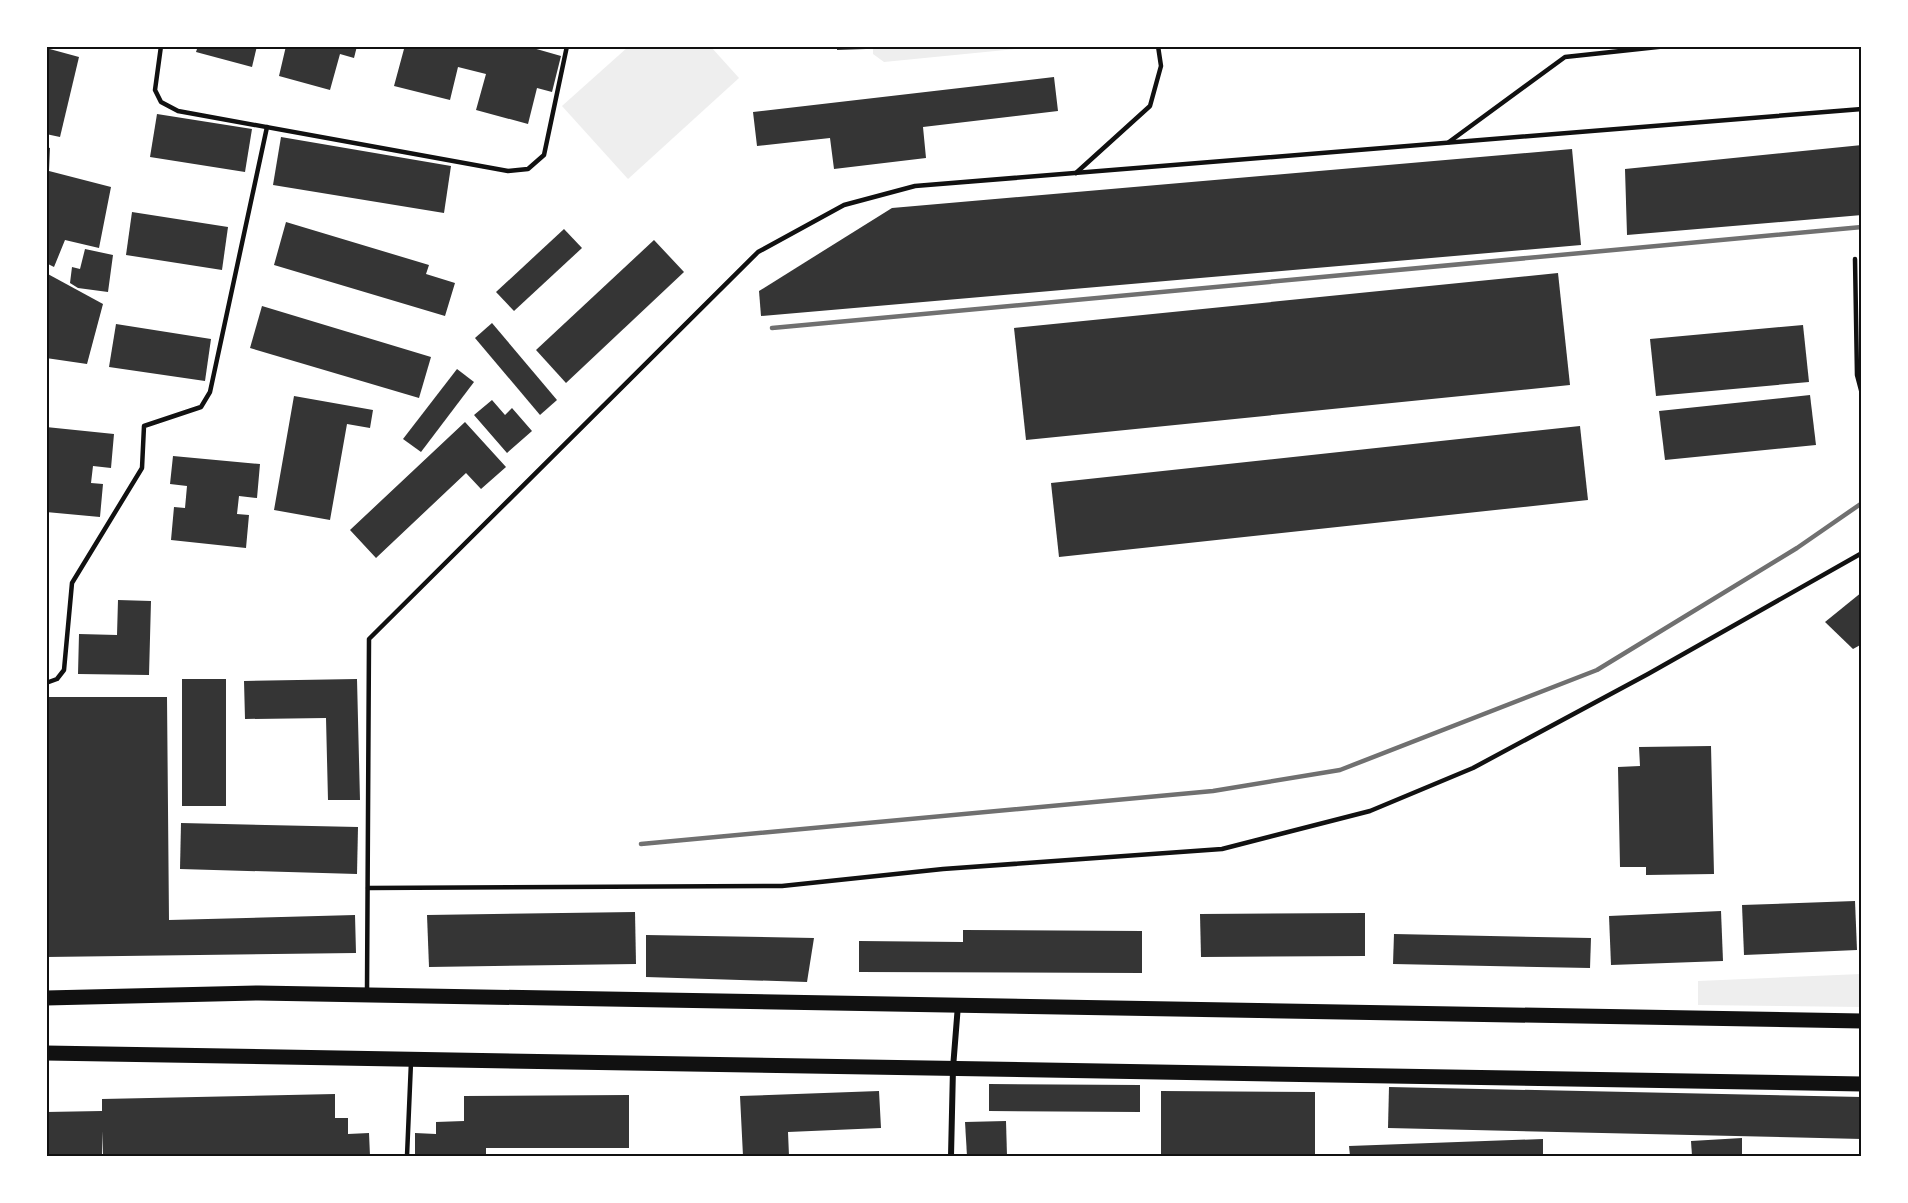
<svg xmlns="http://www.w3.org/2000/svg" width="1908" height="1203" viewBox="0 0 1908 1203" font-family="'PT Sans Narrow',sans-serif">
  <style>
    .green { fill: #eee }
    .building { fill: #353535 }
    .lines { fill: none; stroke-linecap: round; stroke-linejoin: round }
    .service { stroke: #111; stroke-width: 4.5 }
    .minor { stroke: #111; stroke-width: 6 }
    .primary { stroke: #111; stroke-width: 15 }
    .rail { stroke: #707070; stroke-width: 4.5 }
    .neatline { fill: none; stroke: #111; stroke-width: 2 }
  </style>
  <rect width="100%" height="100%" fill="#fff"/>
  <g class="green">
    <path d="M 628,47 L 711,47 L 739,78 L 628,179 L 562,106 Z"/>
    <path d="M 873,47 L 873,46 L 1035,47 L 884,62 L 873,54 Z"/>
    <path d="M 1861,974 L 1861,1007 L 1698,1005 L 1698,981 Z"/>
  </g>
  <g class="building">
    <path d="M 198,46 L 257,46 L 252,67 L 196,52 Z"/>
    <path d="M 286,46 L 357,46 L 354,58 L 340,54 L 330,90 L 279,76 Z"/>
    <path d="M 397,46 L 526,46 L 561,56 L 552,92 L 537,88 L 528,124 L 476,110 L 486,74 L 458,67 L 450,100 L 394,86 L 404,49 Z"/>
    <path d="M 837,46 L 866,46 L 866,49 L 837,50 Z"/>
    <path d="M 46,48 L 79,57 L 60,137 L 46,134 Z"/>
    <path d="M 1054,77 L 1058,111 L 923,127 L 926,158 L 834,169 L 830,138 L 757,146 L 753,112 Z"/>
    <path d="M 157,114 L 252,129 L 245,172 L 150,157 Z"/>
    <path d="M 281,137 L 451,166 L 444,213 L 273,185 Z"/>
    <path d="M 1862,145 L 1862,215 L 1627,235 L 1625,169 Z"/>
    <path d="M 46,147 L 50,148 L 49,171 L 111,187 L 99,248 L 65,240 L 54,267 L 46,263 Z"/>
    <path d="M 1572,149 L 1581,245 L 761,316 L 759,291 L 892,208 Z"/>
    <path d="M 132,212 L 228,227 L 222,270 L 126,255 Z"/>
    <path d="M 286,222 L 429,265 L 426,274 L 455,283 L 445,316 L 274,265 Z"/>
    <path d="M 564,229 L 582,248 L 514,311 L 496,292 Z"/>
    <path d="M 654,240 L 684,272 L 566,383 L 536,350 Z"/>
    <path d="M 85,249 L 113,255 L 108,292 L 78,288 L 70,283 L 72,267 L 80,269 Z"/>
    <path d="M 46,273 L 103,304 L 87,364 L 46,358 Z"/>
    <path d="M 1558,273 L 1570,385 L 1026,440 L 1014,328 Z"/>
    <path d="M 262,306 L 431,357 L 419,398 L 250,348 Z"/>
    <path d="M 492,323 L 557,400 L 540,415 L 475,338 Z"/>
    <path d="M 116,324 L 211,339 L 205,381 L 109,367 Z"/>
    <path d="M 1803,325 L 1809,382 L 1656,396 L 1650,339 Z"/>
    <path d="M 457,369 L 474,382 L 421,452 L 403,439 Z"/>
    <path d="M 1810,395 L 1816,445 L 1665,460 L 1659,411 Z"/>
    <path d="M 294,396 L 373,410 L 370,428 L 347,424 L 330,520 L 274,510 Z"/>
    <path d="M 492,400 L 505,415 L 512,408 L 532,431 L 507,453 L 474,415 Z"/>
    <path d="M 465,422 L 506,467 L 481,489 L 466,473 L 376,558 L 350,530 Z"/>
    <path d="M 1580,426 L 1588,500 L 1059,557 L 1051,483 Z"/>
    <path d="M 46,427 L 114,434 L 111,468 L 93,466 L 91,483 L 103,484 L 100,517 L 46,512 Z"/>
    <path d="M 173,456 L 260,464 L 257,498 L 239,496 L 237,514 L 249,515 L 246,548 L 171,540 L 174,507 L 185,508 L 187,486 L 170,484 Z"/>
    <path d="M 1862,592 L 1862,644 L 1853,649 L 1825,622 Z"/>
    <path d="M 118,600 L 151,601 L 149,675 L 78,674 L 79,634 L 117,635 Z"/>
    <rect x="182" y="679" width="44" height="127"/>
    <path d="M 357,679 L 360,800 L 328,800 L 326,718 L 245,719 L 244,681 Z"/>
    <path d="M 46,697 L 167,697 L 169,920 L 355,915 L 356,953 L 46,957 Z"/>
    <path d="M 1711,746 L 1714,874 L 1646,875 L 1646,867 L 1620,867 L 1618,767 L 1640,766 L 1639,747 Z"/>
    <path d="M 181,823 L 358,827 L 357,874 L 180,869 Z"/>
    <path d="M 1855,901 L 1857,950 L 1744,955 L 1742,905 Z"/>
    <path d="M 1721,911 L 1723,961 L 1611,965 L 1609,916 Z"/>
    <path d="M 635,912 L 636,964 L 429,967 L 427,915 Z"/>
    <path d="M 1365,913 L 1365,956 L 1201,957 L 1200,914 Z"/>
    <path d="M 963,930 L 1142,931 L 1142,973 L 859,972 L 859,941 L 963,942 Z"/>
    <path d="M 1394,934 L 1591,938 L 1590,968 L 1393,964 Z"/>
    <path d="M 646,935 L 814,938 L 807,982 L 646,977 Z"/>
    <path d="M 989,1084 L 1140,1085 L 1140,1112 L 989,1111 Z"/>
    <path d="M 1389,1087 L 1862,1097 L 1862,1139 L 1388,1128 Z"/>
    <path d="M 879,1091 L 881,1128 L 788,1132 L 789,1156 L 743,1156 L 740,1096 Z"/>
    <path d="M 1161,1091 L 1315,1092 L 1315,1156 L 1161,1156 Z"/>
    <path d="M 335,1094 L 335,1118 L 348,1118 L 348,1134 L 369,1133 L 370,1156 L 103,1156 L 103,1131 L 102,1156 L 46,1156 L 46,1112 L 102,1111 L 102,1099 Z"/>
    <path d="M 629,1095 L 629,1148 L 486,1148 L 486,1156 L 415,1156 L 415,1133 L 436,1134 L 436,1122 L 464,1121 L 464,1096 Z"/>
    <path d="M 1006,1121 L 1007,1156 L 967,1156 L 965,1122 Z"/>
    <path d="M 1742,1138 L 1742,1156 L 1692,1156 L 1691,1141 Z"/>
    <path d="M 1543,1139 L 1543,1156 L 1350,1156 L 1349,1146 Z"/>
  </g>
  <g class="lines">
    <g class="service">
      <path d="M 161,46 L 155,90 L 161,102 L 178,111 L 508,171 L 528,169 L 544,155 L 567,46"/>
      <path d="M 1449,142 L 1565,57 L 1667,46"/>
      <path d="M 1076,173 L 1150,106 L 1161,66 L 1158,46"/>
      <path d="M 1855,259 L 1857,375 L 1862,394"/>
      <path d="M 46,683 L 57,679 L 64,670 L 72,583 L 142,468 L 144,426 L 201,407 L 210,392 L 267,127"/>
      <path d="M 368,888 L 782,886 L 943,869 L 1222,849 L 1370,811 L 1473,768 L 1648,674 L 1862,553"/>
      <path d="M 367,992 L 369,639 L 758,252 L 844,205 L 915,186 L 1862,109"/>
      <path d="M 407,1156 L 411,1062"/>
    </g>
    <path class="minor" d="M 951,1156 L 953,1068 L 958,1005"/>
    <g class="primary">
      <path d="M 46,998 L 259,993 L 1862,1021"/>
      <path d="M 46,1053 L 1862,1084"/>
    </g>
    <g class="rail">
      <path d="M 772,328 L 1862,227"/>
      <path d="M 641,844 L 1213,791 L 1340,770 L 1597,670 L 1797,548 L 1862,503"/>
    </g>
  </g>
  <rect width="1908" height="1203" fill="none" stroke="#ffffff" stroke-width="96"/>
  <rect x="48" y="48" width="1812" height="1107" class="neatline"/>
</svg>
